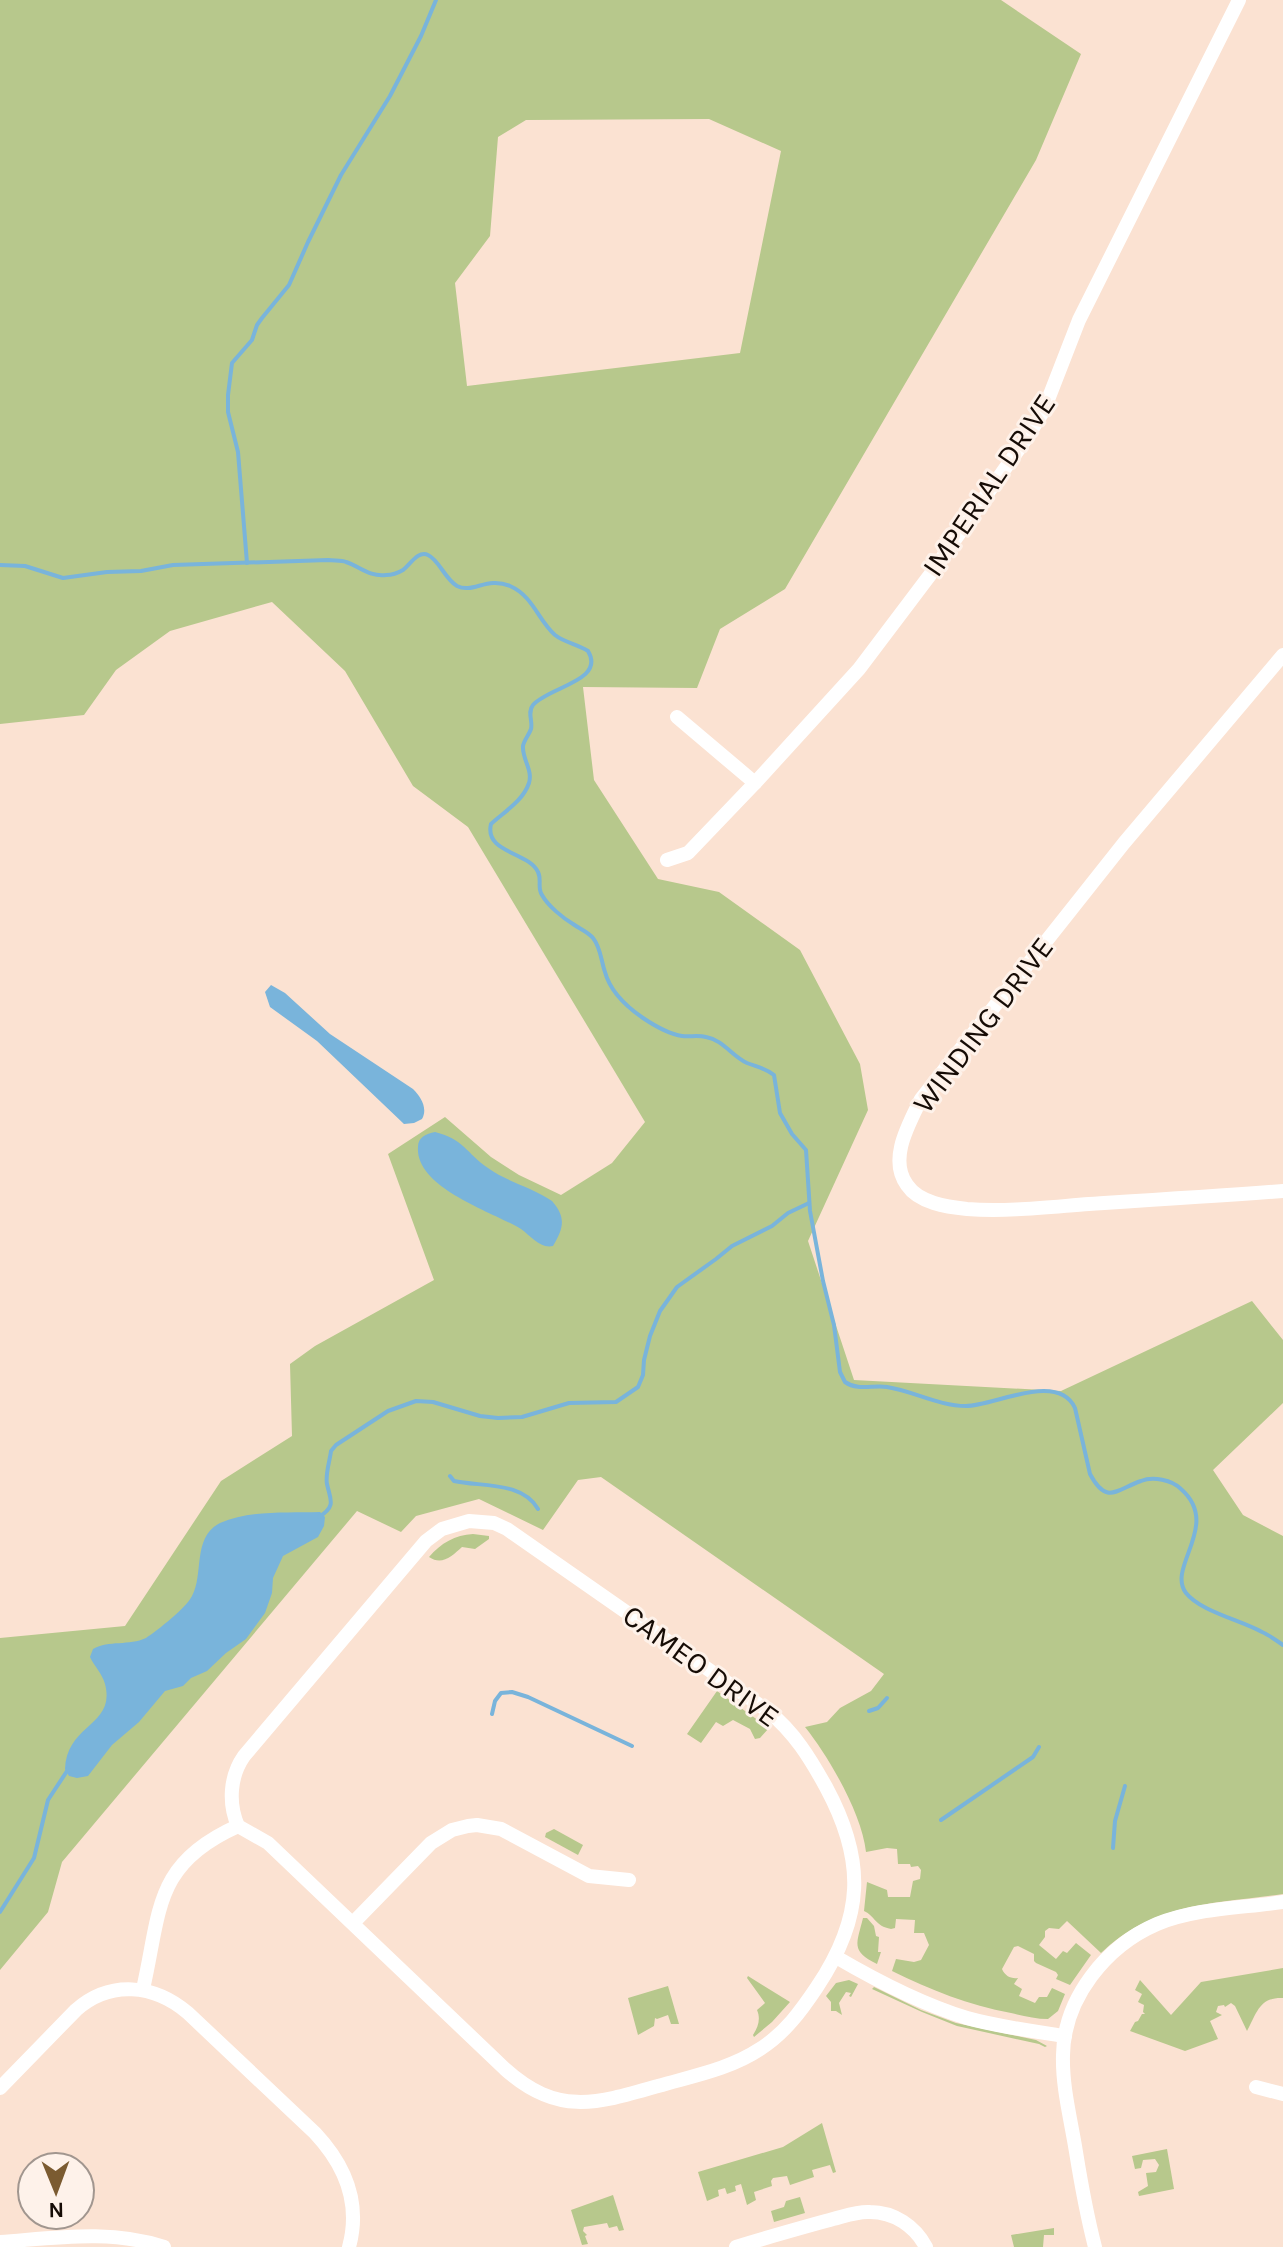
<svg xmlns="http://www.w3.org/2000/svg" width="1283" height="2247" viewBox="0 0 1283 2247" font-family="Karla,sans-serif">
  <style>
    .green { fill: #b7c88c; fill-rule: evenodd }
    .water { fill: #79b4db }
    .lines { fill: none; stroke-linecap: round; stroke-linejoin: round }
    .stream { stroke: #79b4db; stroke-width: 4 }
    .street { stroke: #fff; stroke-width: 14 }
    .labels { text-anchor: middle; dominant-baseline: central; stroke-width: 6; stroke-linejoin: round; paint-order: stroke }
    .street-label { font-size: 30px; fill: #160c06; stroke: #fef2ea }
  </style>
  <rect width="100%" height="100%" fill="#fbe2d2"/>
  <g class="green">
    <path d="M 0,0 L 1001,0 L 1081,54 L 1036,160 L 785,589 L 720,629 L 697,688 L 583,687 L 594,780 L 658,879 L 719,892 L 800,950 L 860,1064 L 868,1110 L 808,1241 L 854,1380 L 1061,1391 L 1252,1301 L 1283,1340 L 1283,1403 L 1213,1470 L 1243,1515 L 1283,1536 L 1283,1894 C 1214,1904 1154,1902 1101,1953 L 1067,1921 L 1059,1929 L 1049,1928 L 1045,1931 L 1045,1937 L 1039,1945 L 1056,1959 L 1063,1951 L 1067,1953 L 1076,1943 L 1091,1955 L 1070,1985 L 1056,1979 L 1058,1975 L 1056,1972 L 1036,1963 L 1034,1961 L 1034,1954 L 1018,1946 L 1014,1947 L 1002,1969 C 1005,1976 1011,1979 1018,1978 L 1014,1984 L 1022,1989 L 1019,1996 L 1035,2003 L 1039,1997 L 1047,1997 L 1052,1988 L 1065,1994 L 1058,2011 L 1048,2019 C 1036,2019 1023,2016 1011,2013 C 968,2005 931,1990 892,1971 L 896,1959 L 914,1962 L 921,1960 L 929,1945 L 924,1933 L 914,1933 L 915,1920 L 896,1919 L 895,1928 L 891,1929 C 875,1926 875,1916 864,1911 L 867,1882 L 887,1890 L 888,1897 L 910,1897 L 913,1881 L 920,1879 L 921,1870 L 918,1866 L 911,1867 L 910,1864 L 898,1864 L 897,1849 L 887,1848 L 866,1852 C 862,1814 829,1757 805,1727 L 827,1722 L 840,1708 L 871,1691 L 884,1674 L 601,1477 L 578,1480 L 543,1530 L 479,1499 L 416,1516 L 401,1532 L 357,1511 L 62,1862 L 48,1912 L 0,1970 L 0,1638 L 125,1626 L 221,1481 L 292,1436 L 290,1364 L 315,1346 L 434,1280 L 388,1154 L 445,1117 L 491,1157 L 519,1175 L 561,1195 L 612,1163 L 645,1122 L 468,827 L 413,786 L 345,671 L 272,602 L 170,631 L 116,670 L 84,715 L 0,724 ZM 709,119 L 781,151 L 740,353 L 467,386 L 455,283 L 490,236 L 498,137 L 526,120 Z"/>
    <path d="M 473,1534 L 489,1536 L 489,1539 L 475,1549 L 462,1547 C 452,1556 442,1566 429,1557 C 441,1543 455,1535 473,1534 Z"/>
    <path d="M 717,1691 L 769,1728 L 760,1738 L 755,1739 L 750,1729 L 733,1720 L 723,1726 L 716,1722 L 701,1743 L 687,1734 Z"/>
    <path d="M 554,1829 L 583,1845 L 578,1855 L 545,1837 L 546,1833 Z"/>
    <path d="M 863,1918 L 867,1918 L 874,1926 L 876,1936 L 879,1937 L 878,1952 L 881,1952 L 877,1964 C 850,1951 857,1943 863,1918 Z"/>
    <path d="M 1283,1968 L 1283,1998 C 1259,1997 1257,2013 1247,2031 L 1235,2006 L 1231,2003 L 1225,2007 L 1224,2005 L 1218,2006 L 1216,2012 L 1222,2015 L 1210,2021 L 1218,2039 L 1185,2051 L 1130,2031 L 1135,2022 L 1138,2021 L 1142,2014 L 1145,2014 L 1143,2012 L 1144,2005 L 1138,2002 L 1142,1994 L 1135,1990 L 1140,1980 L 1171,2015 L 1201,1982 Z"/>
    <path d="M 748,1976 L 790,2002 L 772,2022 L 754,2037 L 753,2035 C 758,2027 761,2019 757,2010 L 765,2003 L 747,1978 Z"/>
    <path d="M 849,1980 L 858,1984 L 851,1997 L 849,1996 L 851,1993 L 846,1992 L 839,2003 L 842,2015 L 836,2011 L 831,2011 L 831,2002 L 826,1996 L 836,1983 Z"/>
    <path d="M 668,1986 L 679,2024 L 671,2024 L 668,2015 L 657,2019 L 655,2018 L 654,2026 L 638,2035 L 628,1998 Z"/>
    <path d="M 874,1987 L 921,2010 L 956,2023 L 1036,2040 L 1047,2046 L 1045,2047 L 1039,2044 L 957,2026 L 922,2012 L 872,1989 Z"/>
    <path d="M 822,2123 L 836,2172 L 833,2173 L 830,2165 L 812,2170 L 814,2177 L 790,2185 L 787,2176 L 773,2178 L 771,2181 L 772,2186 L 754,2192 L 756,2200 L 747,2205 L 741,2184 L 735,2186 L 736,2191 L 727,2194 L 725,2188 L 718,2190 L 719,2196 L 707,2201 L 698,2172 L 783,2147 Z"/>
    <path d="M 1167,2149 L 1174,2189 L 1139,2196 L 1138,2192 L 1148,2186 L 1146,2173 L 1156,2172 L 1159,2165 L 1155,2159 L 1143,2160 L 1141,2168 L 1135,2169 L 1132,2156 Z"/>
    <path d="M 613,2195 L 624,2230 L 619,2231 L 617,2226 L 609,2228 L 607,2223 L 584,2227 L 583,2231 L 587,2235 L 585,2236 L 588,2244 L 582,2245 L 571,2210 Z"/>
    <path d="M 800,2197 L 805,2213 L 774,2222 L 771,2211 L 784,2207 L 786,2201 Z"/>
    <path d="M 1054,2228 L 1054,2235 L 1044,2235 L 1043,2247 L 1014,2247 L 1011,2235 Z"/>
  </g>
  <g class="water">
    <path d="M 271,985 L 285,993 L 330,1034 L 413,1089 C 421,1097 428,1108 422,1119 L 414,1123 L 404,1124 L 317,1041 L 270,1007 L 265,992 Z"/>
    <path d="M 435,1132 C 464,1139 466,1153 488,1168 C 507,1182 532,1187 552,1201 C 567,1218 563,1229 553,1246 C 540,1249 531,1236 521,1229 C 493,1212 415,1188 418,1147 C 418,1137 426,1134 435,1132 Z"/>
    <path d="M 320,1512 L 325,1517 L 324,1526 L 318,1537 L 283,1556 L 273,1578 L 272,1593 L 265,1613 L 246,1639 L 226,1653 L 207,1671 L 191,1678 L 183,1686 L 165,1691 L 139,1722 L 112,1745 L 88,1776 L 77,1778 L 69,1776 L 65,1769 C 67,1723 116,1726 105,1684 C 102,1673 94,1666 90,1657 L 93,1649 C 109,1640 129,1646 146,1638 C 158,1630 186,1608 192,1596 C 204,1574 192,1537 220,1523 C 250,1510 288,1513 320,1512 Z"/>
  </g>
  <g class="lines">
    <g class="stream">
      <path d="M 247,563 L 238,452 L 228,412 L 228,395 L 232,363 L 252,340 L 257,325 L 262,318 L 289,285 L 308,242 L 341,175 L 390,96 L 421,36 L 436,0"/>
      <path d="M 0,565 L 25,566 L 63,578 L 107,572 L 141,571 L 173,565 L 328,560 C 334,561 341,560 346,562 C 361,567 369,577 386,575 C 392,575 398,573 403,570 C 410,565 418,550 428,555 C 439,560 445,579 457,586 C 473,594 487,576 510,586 C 533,596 538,620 555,635 C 565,643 578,644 588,651 C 606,681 548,687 533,705 C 527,712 533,721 531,729 C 529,735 524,740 523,746 C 522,759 533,770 529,783 C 523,801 504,812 491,824 C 484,853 529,852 538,872 C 542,880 537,888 542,895 C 548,906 563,918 573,924 C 580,929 588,932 593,938 C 601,948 601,961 605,972 C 610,991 627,1007 643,1018 C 655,1026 668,1034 682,1036 C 690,1037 698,1035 706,1037 C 723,1040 732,1056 747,1063 C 757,1067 765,1068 774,1075 L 780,1113 L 792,1134 L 806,1150 L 810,1211 L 823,1281 L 834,1325 L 840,1372 L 845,1382 C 858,1391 872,1385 887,1387 C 913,1391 939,1406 966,1406 C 994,1406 1058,1371 1075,1408 L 1090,1474 C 1107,1506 1117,1489 1141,1481 C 1153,1476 1172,1480 1181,1489 C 1222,1525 1166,1567 1186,1593 C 1200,1611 1240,1620 1262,1632 C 1269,1635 1276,1640 1283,1645"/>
      <path d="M 450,1476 L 454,1481 C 481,1487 522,1481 538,1509"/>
      <path d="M 319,1517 C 337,1506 330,1499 327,1484 C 325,1475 330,1460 331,1451 L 336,1445 L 388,1411 L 416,1401 L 433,1402 L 480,1416 L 498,1418 L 522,1417 L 569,1403 L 616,1402 L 638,1387 L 643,1375 L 644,1360 L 650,1336 L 660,1311 L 677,1287 L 716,1259 L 732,1246 L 772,1226 L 788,1213 L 809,1203"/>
      <path d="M 869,1711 L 878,1708 L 887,1698"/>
      <path d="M 492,1714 L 495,1701 L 501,1693 L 512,1692 L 528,1697 L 632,1746"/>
      <path d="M 941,1820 L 1033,1757 L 1039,1747"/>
      <path d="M 1113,1848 L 1115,1821 L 1125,1786"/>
      <path d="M 0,1912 L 34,1858 L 48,1800 L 69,1768"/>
    </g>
    <g class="street">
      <path d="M 1283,655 L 1124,843 L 921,1099 C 909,1124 888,1159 907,1185 C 919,1203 947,1207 967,1209 C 1007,1212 1049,1207 1089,1204 C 1153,1200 1218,1196 1283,1191"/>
      <path d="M 677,717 L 755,783"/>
      <path d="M 667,860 L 688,853 L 755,783 L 859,669 L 930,575 L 1028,436 L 1044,410 L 1079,320 L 1239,0"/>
      <path d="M 469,1521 L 494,1523 L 507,1529 L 768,1711 C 794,1732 810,1758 826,1787 C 866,1861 864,1917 817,1987 C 801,2011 785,2033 760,2049 C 730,2069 692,2076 658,2086 C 596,2104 557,2116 505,2069 L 268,1843 L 238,1826 C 228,1803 230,1776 244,1756 L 426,1541 L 442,1529 Z"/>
      <path d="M 353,1923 L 431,1843 L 452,1830 L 468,1826 L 477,1825 L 501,1829 L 589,1876 L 629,1880"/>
      <path d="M 836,1957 C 877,1981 921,2004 967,2018 C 999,2027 1032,2031 1065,2036"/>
      <path d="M 143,1989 C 161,1911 153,1864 238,1826"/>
      <path d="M 1256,2087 L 1283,2094"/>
      <path d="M 0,2088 L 76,2010 C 110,1980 154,1984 188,2013 L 315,2133 C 345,2165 361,2203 349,2247"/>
      <path d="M 0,2242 C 55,2238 111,2229 164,2247"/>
      <path d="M 736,2247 C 768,2237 801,2228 833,2219 C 845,2216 858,2211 870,2212 C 894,2212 915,2226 926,2247"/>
      <path d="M 1095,2247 C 1087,2216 1081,2183 1076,2152 C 1071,2120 1062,2087 1063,2055 C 1064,1998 1106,1946 1157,1924 C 1196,1908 1242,1908 1283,1902"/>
    </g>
  </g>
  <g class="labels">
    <g class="street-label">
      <text transform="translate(989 485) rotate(-56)">IMPERIAL DRIVE</text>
      <text transform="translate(983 1025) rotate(-53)">WINDING DRIVE</text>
      <text transform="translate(701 1666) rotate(36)">CAMEO DRIVE</text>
    </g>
  </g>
  <g transform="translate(56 2191) rotate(179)"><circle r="38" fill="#fef2ea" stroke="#a1968f" stroke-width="2"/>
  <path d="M0-6L14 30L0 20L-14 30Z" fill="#7b5b31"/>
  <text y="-12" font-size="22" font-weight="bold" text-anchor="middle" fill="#160c06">N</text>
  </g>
</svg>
